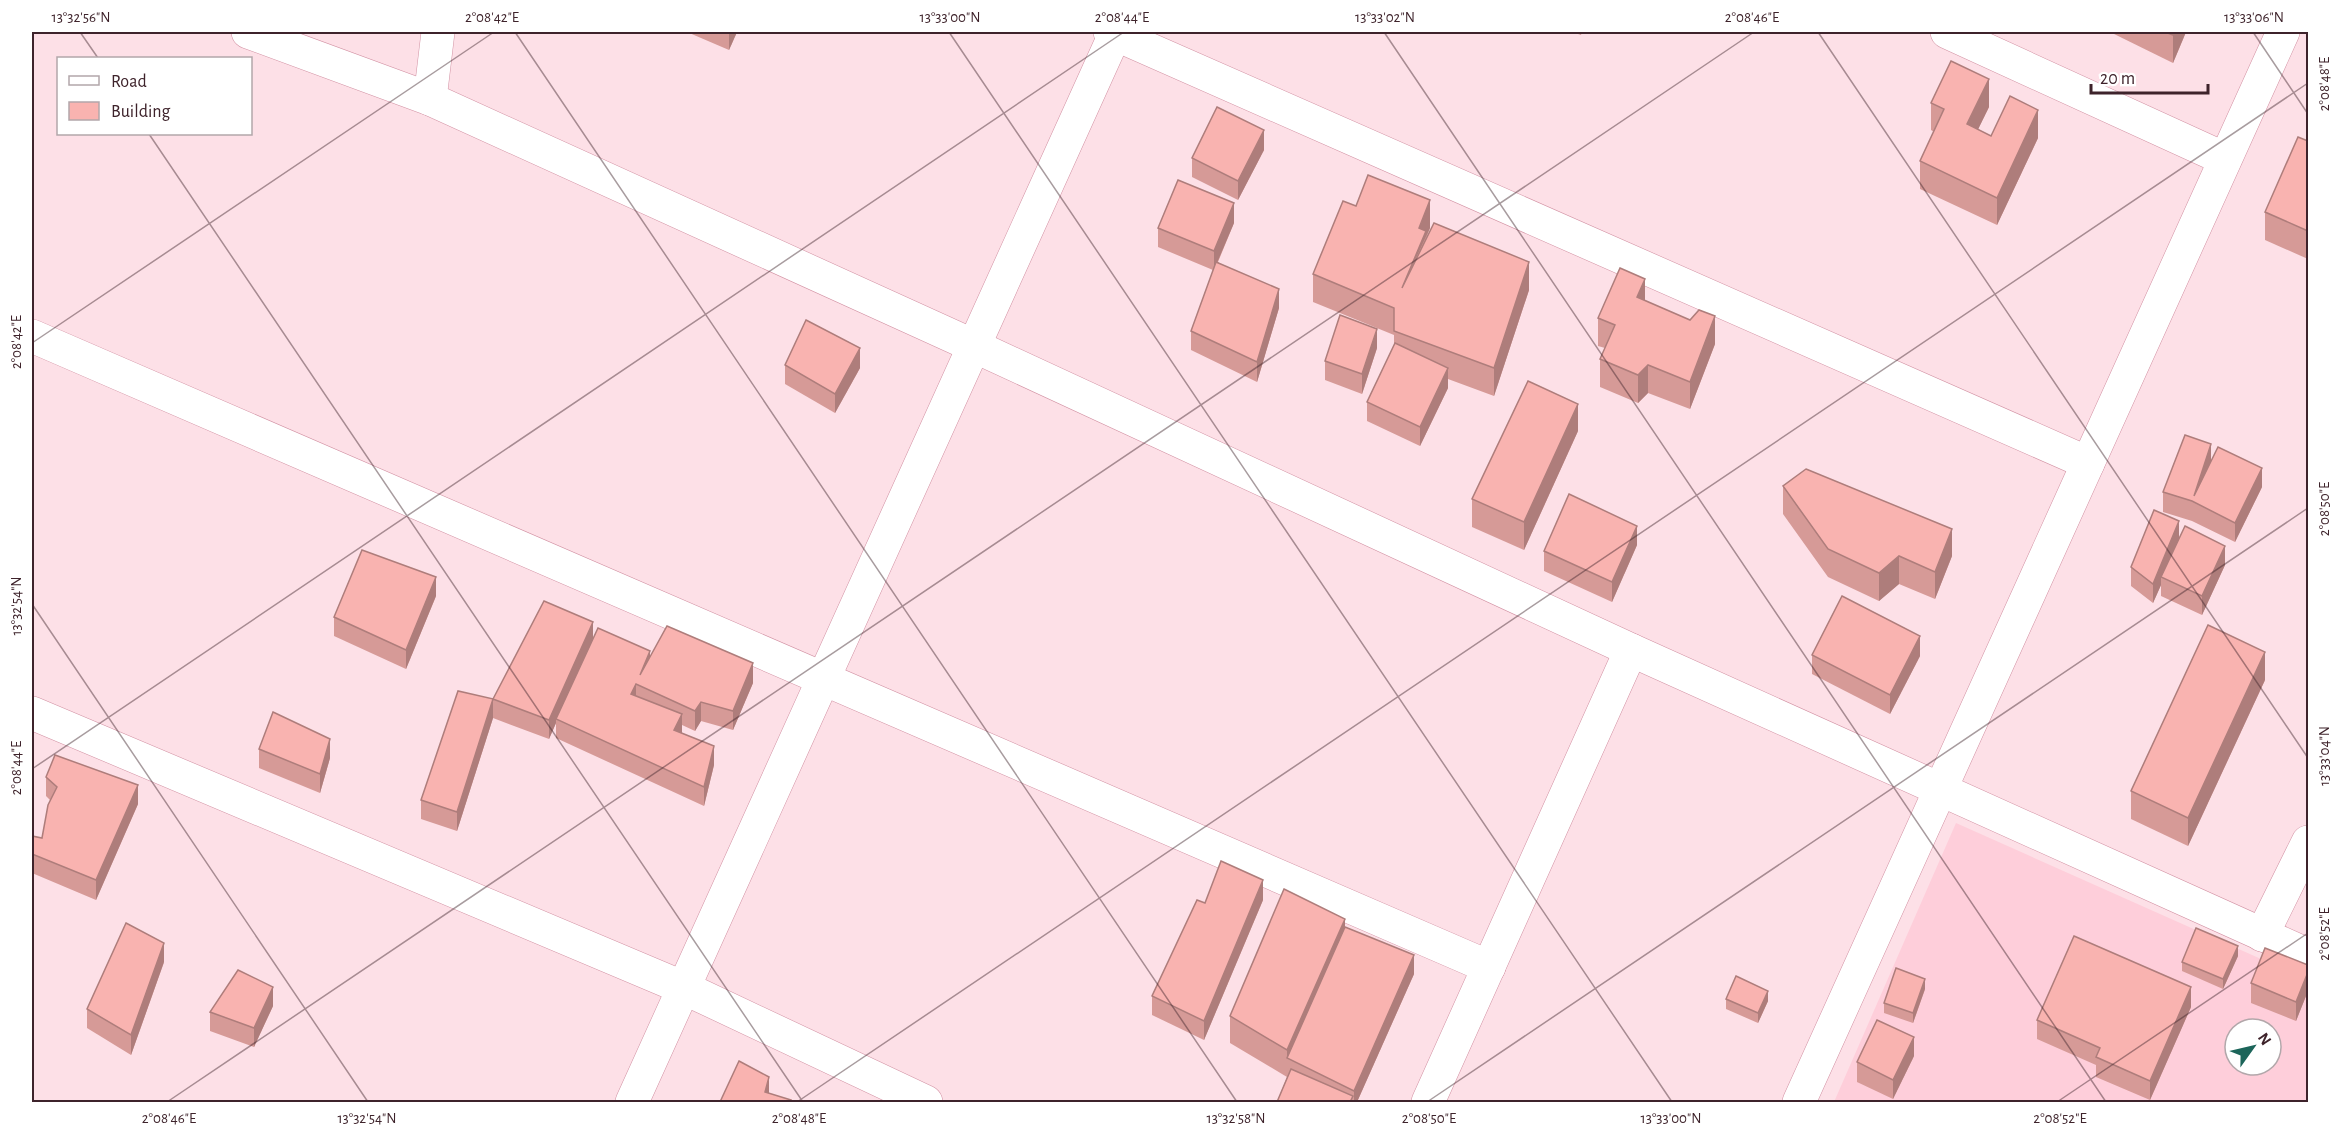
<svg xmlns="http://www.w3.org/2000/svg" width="2340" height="1134" viewBox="0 0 2340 1134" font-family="'Alegreya Sans',sans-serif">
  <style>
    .built { fill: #feceda; fill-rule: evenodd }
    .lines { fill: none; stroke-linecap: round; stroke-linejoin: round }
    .minor-casing { stroke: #d291a3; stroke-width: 34 }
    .minor { stroke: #fff; stroke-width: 33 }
    .wall { fill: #d69a97 }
    .shaded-wall { fill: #ae7d7b }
    .building { fill: #f9b3b0; stroke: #ae7d7b; stroke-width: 1.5 }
    .ticks { fill: none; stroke: #3e232b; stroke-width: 1.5; stroke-opacity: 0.45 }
    .neatline { fill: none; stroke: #3e232b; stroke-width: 2 }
    .ticks-label { font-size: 15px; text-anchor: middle; fill: #3e232b }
  </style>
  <rect width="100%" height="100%" fill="#fde0e7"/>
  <path class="built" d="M 1956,823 L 2308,980 L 2308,1102 L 1834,1102 ZM 2235,1029 L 2271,1029 L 2271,1065 L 2235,1065 Z"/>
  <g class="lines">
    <defs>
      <g id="minor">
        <path d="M 248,32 L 430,99 L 974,346 L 1631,650 L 2308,955"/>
        <path d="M 1110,32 L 2088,463"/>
        <path d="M 1947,32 L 2225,159"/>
        <path d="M 430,99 L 438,32"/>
        <path d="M 32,336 L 1489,967"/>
        <path d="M 32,713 L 684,988 L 926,1102"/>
        <path d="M 2262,935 L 2308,842"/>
        <path d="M 632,1102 L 1116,32"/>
        <path d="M 1428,1102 L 1631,650"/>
        <path d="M 1799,1102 L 2283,32"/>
      </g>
    </defs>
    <use href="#minor" class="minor-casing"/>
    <use href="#minor" class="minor"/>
  </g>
  <g class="wall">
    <path d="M 687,32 L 737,32 L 729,50 Z"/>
    <path d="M 1572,32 L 1582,32 L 1581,35 Z"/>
    <path d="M 2110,32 L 2186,32 L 2173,63 Z"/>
    <path d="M 1931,103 L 1989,107 L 1978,129 L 1991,136 L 2038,138 L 1997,225 L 1920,189 L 1920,161 L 1934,132 L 1931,130 Z"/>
    <path d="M 2308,141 L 2308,259 L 2265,240 L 2265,212 Z"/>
    <path d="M 1264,150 L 1238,200 L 1192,177 L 1192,158 Z"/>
    <path d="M 1356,206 L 1430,228 L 1426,239 L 1529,290 L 1494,396 L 1448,379 L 1448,388 L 1420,446 L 1367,421 L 1367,402 L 1394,345 L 1394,335 L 1313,302 L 1313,274 Z"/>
    <path d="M 1234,223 L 1218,262 L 1279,308 L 1257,382 L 1191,350 L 1191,331 L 1213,270 L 1158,247 L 1158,228 Z"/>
    <path d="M 1645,300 L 1715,344 L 1690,409 L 1648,393 L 1638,403 L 1600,387 L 1600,359 L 1605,348 L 1598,346 L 1598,318 Z"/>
    <path d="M 1377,348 L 1362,394 L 1325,380 L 1325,361 Z"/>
    <path d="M 785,365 L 860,368 L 835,413 L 785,384 Z"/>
    <path d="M 1578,431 L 1524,550 L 1472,527 L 1472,499 Z"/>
    <path d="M 2211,462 L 2262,487 L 2235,542 L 2192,521 L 2163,512 L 2163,492 Z"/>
    <path d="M 1783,486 L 1952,556 L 1935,599 L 1899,584 L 1879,601 L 1828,577 L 1783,514 Z"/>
    <path d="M 2179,538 L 2225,565 L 2202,615 L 2161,596 L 2161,585 L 2153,603 L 2131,586 L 2131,567 Z"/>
    <path d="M 1637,545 L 1612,602 L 1544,571 L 1544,551 Z"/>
    <path d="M 436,596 L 406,669 L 334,636 L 334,617 Z"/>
    <path d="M 593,639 L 650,656 L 753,683 L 733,730 L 701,721 L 695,731 L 682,725 L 682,733 L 714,765 L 704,806 L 556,738 L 556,723 L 549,739 L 493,718 L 457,831 L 421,819 L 421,800 L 493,699 Z"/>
    <path d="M 1812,655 L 1920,656 L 1890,714 L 1812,674 Z"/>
    <path d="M 2265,680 L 2188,846 L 2131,819 L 2131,791 Z"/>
    <path d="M 259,749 L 330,758 L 320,793 L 259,768 Z"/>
    <path d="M 46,777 L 138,804 L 96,900 L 32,873 L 32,836 L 42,838 L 50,800 L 46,796 Z"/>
    <path d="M 1263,900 L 1204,1040 L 1152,1015 L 1152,996 L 1205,903 Z"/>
    <path d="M 1345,927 L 1414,974 L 1357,1102 L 1277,1102 L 1287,1077 L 1230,1043 L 1230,1016 Z"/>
    <path d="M 2238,956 L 2223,989 L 2182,971 L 2182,962 Z"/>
    <path d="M 164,962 L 131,1055 L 87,1028 L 87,1009 Z"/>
    <path d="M 2308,965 L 2308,991 L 2296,1021 L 2251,1003 L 2251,983 Z"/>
    <path d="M 1925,989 L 1913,1023 L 1884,1013 L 1884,1003 Z"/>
    <path d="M 1726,999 L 1768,1001 L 1758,1023 L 1726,1009 Z"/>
    <path d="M 273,1006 L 254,1047 L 210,1031 L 210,1012 Z"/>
    <path d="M 2191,1007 L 2150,1100 L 2096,1077 L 2096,1065 L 2037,1039 L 2037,1020 Z"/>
    <path d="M 1914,1056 L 1893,1099 L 1857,1082 L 1857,1062 Z"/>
  </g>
  <g class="shaded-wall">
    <path d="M 729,32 L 737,32 L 729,50 Z"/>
    <path d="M 2174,32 L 2186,32 L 2173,63 L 2173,35 Z"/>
    <path d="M 1989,79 L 1989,107 L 1967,152 L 1967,124 Z"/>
    <path d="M 2038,110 L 2038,138 L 1997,225 L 1997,198 Z"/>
    <path d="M 1264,130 L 1264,150 L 1238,200 L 1238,181 Z"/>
    <path d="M 1430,200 L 1430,228 L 1402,288 L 1419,228 Z"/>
    <path d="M 1234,203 L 1234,223 L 1214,270 L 1214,251 Z"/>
    <path d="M 1529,262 L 1529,290 L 1494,396 L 1494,368 Z"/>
    <path d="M 1645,279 L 1645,307 L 1637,297 Z"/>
    <path d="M 1279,289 L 1279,308 L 1257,382 L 1257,362 Z"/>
    <path d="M 1715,316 L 1715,344 L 1690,409 L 1690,382 Z"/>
    <path d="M 1377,329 L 1377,348 L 1362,394 L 1362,374 Z"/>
    <path d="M 860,348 L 860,368 L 835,413 L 835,394 Z"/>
    <path d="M 1648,365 L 1648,393 L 1638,403 L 1638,375 Z"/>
    <path d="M 1448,368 L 1448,388 L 1420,446 L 1420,427 Z"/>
    <path d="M 1578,404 L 1578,431 L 1524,550 L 1524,522 Z"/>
    <path d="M 2211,444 L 2211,464 L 2194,496 Z"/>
    <path d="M 2262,468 L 2262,487 L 2235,542 L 2235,523 Z"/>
    <path d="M 2179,521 L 2179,540 L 2161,577 L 2161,585 L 2153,603 L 2153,584 Z"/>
    <path d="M 1637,526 L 1637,545 L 1612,602 L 1612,582 Z"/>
    <path d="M 1952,529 L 1952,556 L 1935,599 L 1935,572 Z"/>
    <path d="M 2225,546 L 2225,565 L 2202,615 L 2202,596 Z"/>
    <path d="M 1899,556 L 1899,584 L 1879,601 L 1879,573 Z"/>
    <path d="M 436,577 L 436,596 L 406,669 L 406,650 Z"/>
    <path d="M 593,622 L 593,641 L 556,719 L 556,723 L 549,739 L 549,720 Z"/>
    <path d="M 1920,636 L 1920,656 L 1890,714 L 1890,695 Z"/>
    <path d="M 650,651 L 650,670 L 640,675 Z"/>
    <path d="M 2265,652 L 2265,680 L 2188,846 L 2188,818 Z"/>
    <path d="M 753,663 L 753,683 L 733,730 L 733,711 Z"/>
    <path d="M 636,684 L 636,703 L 631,694 Z"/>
    <path d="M 493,699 L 493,718 L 457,831 L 457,812 Z"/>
    <path d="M 701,702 L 701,721 L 695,731 L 695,711 Z"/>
    <path d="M 682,714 L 682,733 L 674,730 Z"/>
    <path d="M 330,739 L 330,758 L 320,793 L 320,774 Z"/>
    <path d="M 714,746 L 714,765 L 704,806 L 704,787 Z"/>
    <path d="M 138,785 L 138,804 L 96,900 L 96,880 Z"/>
    <path d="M 1263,880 L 1263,900 L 1204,1040 L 1204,1021 Z"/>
    <path d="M 1345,919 L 1345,946 L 1287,1058 L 1287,1050 Z"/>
    <path d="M 164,943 L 164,962 L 131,1055 L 131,1035 Z"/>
    <path d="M 2238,946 L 2238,956 L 2223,989 L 2223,979 Z"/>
    <path d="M 1414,955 L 1414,974 L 1357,1102 L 1354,1102 L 1354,1091 Z"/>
    <path d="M 2308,972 L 2308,991 L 2296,1021 L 2296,1002 Z"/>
    <path d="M 1925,979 L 1925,989 L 1913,1023 L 1913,1013 Z"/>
    <path d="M 273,987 L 273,1006 L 254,1047 L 254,1028 Z"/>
    <path d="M 2191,987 L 2191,1007 L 2150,1100 L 2150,1081 Z"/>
    <path d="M 1768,991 L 1768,1001 L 1758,1023 L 1758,1013 Z"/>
    <path d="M 1914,1037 L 1914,1056 L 1893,1099 L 1893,1080 Z"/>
    <path d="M 769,1077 L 769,1096 L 765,1092 Z"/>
  </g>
  <g class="building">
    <path d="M 2165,32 L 2174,32 L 2173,35 Z"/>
    <path d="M 1951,61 L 1989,79 L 1967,124 L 1991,136 L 2010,96 L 2038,110 L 1997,198 L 1920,161 L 1944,109 L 1931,103 Z"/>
    <path d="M 1217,107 L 1264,130 L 1238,181 L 1192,158 Z"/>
    <path d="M 2298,137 L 2308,141 L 2308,231 L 2265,212 Z"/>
    <path d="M 1368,175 L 1430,200 L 1419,228 L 1426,231 L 1402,288 L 1434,223 L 1529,262 L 1494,368 L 1394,331 L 1394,308 L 1313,274 L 1343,201 L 1356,206 Z"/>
    <path d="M 1178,180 L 1234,203 L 1214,251 L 1158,228 Z"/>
    <path d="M 1216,262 L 1279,289 L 1257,362 L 1191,331 Z"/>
    <path d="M 1620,268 L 1645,279 L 1637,297 L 1690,320 L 1699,310 L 1715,316 L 1690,382 L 1648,365 L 1638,375 L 1600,359 L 1615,325 L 1598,318 Z"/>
    <path d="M 1340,315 L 1377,329 L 1362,374 L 1325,361 Z"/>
    <path d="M 806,320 L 860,348 L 835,394 L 785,365 Z"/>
    <path d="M 1395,343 L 1448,368 L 1420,427 L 1367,402 Z"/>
    <path d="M 1528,381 L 1578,404 L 1524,522 L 1472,499 Z"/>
    <path d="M 2185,435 L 2211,444 L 2194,496 L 2218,447 L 2262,468 L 2235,523 L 2192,501 L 2163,492 Z"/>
    <path d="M 1806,469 L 1952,529 L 1935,572 L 1899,556 L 1879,573 L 1828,549 L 1783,486 Z"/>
    <path d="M 1569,494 L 1637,526 L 1612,582 L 1544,551 Z"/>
    <path d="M 2154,510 L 2179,521 L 2153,584 L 2131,567 Z"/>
    <path d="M 2185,526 L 2225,546 L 2202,596 L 2161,577 Z"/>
    <path d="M 362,550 L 436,577 L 406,650 L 334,617 Z"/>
    <path d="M 1842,596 L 1920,636 L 1890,695 L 1812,655 Z"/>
    <path d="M 544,601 L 593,622 L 549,720 L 493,699 L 457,812 L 421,800 L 458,691 L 493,699 Z"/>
    <path d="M 2208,625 L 2265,652 L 2188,818 L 2131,791 Z"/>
    <path d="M 667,626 L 753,663 L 733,711 L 701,702 L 695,711 L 636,684 L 631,694 L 682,714 L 674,730 L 714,746 L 704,787 L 556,719 L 598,628 L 650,651 L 640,675 Z"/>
    <path d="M 273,712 L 330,739 L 320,774 L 259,749 Z"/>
    <path d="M 55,755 L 138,785 L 96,880 L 32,854 L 32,836 L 42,838 L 48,805 L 57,787 L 46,777 Z"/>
    <path d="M 1221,861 L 1263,880 L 1204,1021 L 1152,996 L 1197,900 L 1205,903 Z"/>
    <path d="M 1284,889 L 1345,919 L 1287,1050 L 1230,1016 Z"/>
    <path d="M 126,923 L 164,943 L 131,1035 L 87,1009 Z"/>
    <path d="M 1345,927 L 1414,955 L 1354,1091 L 1287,1058 Z"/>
    <path d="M 2196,928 L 2238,946 L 2223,979 L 2182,962 Z"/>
    <path d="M 2074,936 L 2191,987 L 2150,1081 L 2096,1057 L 2100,1048 L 2037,1020 Z"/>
    <path d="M 2265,948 L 2308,965 L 2308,972 L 2296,1002 L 2251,983 Z"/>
    <path d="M 1896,968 L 1925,979 L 1913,1013 L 1884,1003 Z"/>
    <path d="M 238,970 L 273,987 L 254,1028 L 210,1012 Z"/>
    <path d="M 1736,976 L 1768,991 L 1758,1013 L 1726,999 Z"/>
    <path d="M 1877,1020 L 1914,1037 L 1893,1080 L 1857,1062 Z"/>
    <path d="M 739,1061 L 769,1077 L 765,1092 L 791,1100 L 790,1102 L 720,1102 Z"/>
    <path d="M 1291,1069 L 1353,1096 L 1350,1102 L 1277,1102 Z"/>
  </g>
  <path class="ticks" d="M 80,32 L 98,58M 515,32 L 1237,1102M 949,32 L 1672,1102M 1384,32 L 2106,1102M 1818,32 L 2308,758M 2253,32 L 2308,114M 149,134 L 803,1102M 32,343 L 494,32M 32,604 L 368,1102M 32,769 L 1124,32M 167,1102 L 1754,32M 797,1102 L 2308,83M 1427,1102 L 2308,508M 2057,1102 L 2308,933"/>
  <rect width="2340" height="1134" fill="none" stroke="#ffffff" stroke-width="66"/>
  <rect x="57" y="57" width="195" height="78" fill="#ffffff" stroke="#b2a7aa" stroke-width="1.5"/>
  <rect x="69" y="76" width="30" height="9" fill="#ffffff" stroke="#b2a7aa" stroke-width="1.5"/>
  <text x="111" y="87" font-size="18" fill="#3e232b">Road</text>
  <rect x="69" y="102" width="30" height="18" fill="#f9b3b0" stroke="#b2a7aa" stroke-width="1.5"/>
  <text x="111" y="117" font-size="18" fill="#3e232b">Building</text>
  <g transform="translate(2253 1047) rotate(56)"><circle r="28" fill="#ffffff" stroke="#b2a7aa" stroke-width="1.5"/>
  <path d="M0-4.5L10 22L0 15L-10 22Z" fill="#1c655a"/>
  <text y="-9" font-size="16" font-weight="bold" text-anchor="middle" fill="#3e232b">N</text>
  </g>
  <path d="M2091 84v9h117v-9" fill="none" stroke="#3e232b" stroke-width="3"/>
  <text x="2100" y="84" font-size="18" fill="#3e232b" stroke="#ffffff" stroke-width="4.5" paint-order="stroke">20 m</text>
  <rect x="33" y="33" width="2274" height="1068" class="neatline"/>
  <g class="ticks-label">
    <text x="81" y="22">13°32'56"N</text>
    <text x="492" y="22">2°08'42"E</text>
    <text x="950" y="22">13°33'00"N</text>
    <text x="1122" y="22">2°08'44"E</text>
    <text x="1385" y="22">13°33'02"N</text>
    <text x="1752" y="22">2°08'46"E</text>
    <text x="2254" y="22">13°33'06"N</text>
    <text transform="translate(2324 84) rotate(-90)" y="5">2°08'48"E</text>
    <text transform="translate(16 342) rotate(-90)" y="5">2°08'42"E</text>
    <text transform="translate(2324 509) rotate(-90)" y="5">2°08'50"E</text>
    <text transform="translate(16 606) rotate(-90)" y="5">13°32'54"N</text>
    <text transform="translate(2324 756) rotate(-90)" y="5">13°33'04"N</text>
    <text transform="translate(16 768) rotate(-90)" y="5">2°08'44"E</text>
    <text transform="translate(2324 934) rotate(-90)" y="5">2°08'52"E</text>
    <text x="169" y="1123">2°08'46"E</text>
    <text x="367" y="1123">13°32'54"N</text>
    <text x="799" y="1123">2°08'48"E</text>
    <text x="1236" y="1123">13°32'58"N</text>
    <text x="1429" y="1123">2°08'50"E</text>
    <text x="1671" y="1123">13°33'00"N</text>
    <text x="2060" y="1123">2°08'52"E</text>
  </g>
</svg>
